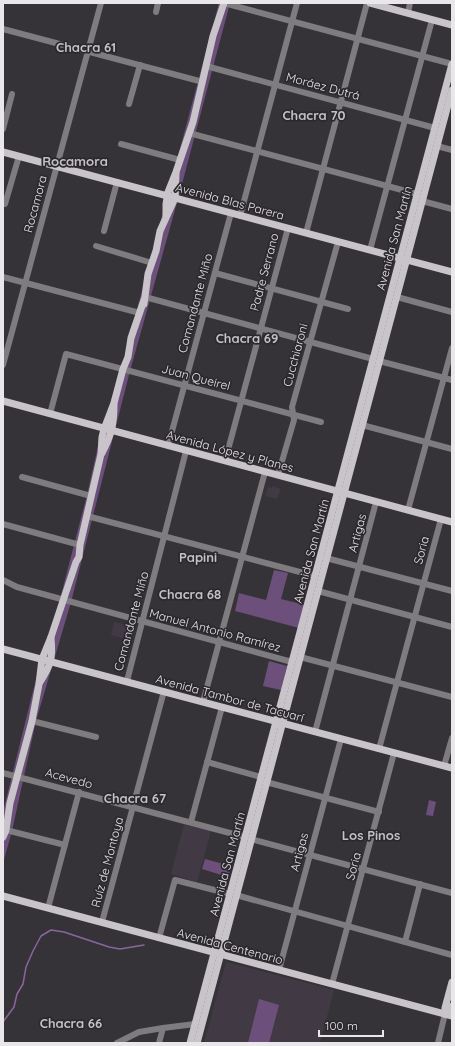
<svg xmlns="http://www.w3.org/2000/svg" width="455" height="1046" viewBox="0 0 455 1046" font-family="Quicksand,sans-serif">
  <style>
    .built { fill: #413a45 }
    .green { fill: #6c507b }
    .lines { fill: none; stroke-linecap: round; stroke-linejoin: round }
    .stream { stroke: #88659c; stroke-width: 1.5 }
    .minor { stroke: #7e7c7f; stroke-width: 6 }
    .major { stroke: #c8c4ca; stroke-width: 7 }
    .labels { text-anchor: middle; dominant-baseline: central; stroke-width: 3.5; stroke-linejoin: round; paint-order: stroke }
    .street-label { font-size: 12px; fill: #e9e7ea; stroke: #2c292e }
    .neighbourhood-label { font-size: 13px; font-weight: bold; fill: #c5c1c8; stroke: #2c292e }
  </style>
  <rect width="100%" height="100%" fill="#363338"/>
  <g class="built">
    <path d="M 272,486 L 281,489 L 277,499 L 265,496 L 268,487 L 272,488 Z"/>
    <path d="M 114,622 L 136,627 L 132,641 L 111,635 Z"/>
    <path d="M 184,825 L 211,831 L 197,882 L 171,874 Z"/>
    <path d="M 226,962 L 334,990 L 320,1043 L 204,1043 Z"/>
  </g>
  <g class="green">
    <path d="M 219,3 L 230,3 L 178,199 L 130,371 L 71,602 L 36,721 L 12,831 L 3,863 L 3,812 L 41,659 L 60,599 L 87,495 L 102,428 L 121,369 Z"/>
    <path d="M 274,570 L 288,573 L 281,599 L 305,605 L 299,628 L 235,611 L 239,593 L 266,600 Z"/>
    <path d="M 269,661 L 287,666 L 281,690 L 263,686 Z"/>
    <path d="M 429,800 L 436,802 L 433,816 L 426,815 Z"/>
    <path d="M 205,859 L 231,866 L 228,877 L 202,869 Z"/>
    <path d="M 259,999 L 279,1005 L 269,1043 L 248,1043 Z"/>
  </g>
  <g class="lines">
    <path class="stream" d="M 3,1022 L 14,1007 L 17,994 L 23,984 L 26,967 L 33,951 L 41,936 L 51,930 L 64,932 L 109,947 L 120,949 L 144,945"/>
    <g class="minor">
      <path d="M 224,3 L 452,64"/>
      <path d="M 156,12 L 158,3"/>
      <path d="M 408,13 L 410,3"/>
      <path d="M 3,29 L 203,82"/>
      <path d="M 206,66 L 435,128"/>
      <path d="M 129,104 L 140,65"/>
      <path d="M 3,129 L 12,94"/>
      <path d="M 189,133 L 417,194"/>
      <path d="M 121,144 L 180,160"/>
      <path d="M 437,146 L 452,150"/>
      <path d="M 422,201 L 452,209"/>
      <path d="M 5,204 L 19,156"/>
      <path d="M 240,216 L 297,3"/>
      <path d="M 104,231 L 117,182"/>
      <path d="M 306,233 L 367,3"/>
      <path d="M 96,246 L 152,263"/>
      <path d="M 370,250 L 432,20"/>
      <path d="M 215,273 L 348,309"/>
      <path d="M 3,277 L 140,313"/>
      <path d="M 145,297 L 373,359"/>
      <path d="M 397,297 L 452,312"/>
      <path d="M 379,361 L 452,380"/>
      <path d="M 3,365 L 101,3"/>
      <path d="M 50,414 L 66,354 L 321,422"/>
      <path d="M 362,425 L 452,449"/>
      <path d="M 168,446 L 231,213"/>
      <path d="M 225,461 L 288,228"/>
      <path d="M 278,475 L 294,420 L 292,407 L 338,242"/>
      <path d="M 22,477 L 91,496"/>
      <path d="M 408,510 L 452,348"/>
      <path d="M 87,516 L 315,576"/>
      <path d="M 3,524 L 80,545"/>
      <path d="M 326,558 L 452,591"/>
      <path d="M 3,580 L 17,587 L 292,662"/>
      <path d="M 318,591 L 452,627"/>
      <path d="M 300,657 L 452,697"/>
      <path d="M 127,681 L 186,451"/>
      <path d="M 203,702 L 265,472"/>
      <path d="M 32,721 L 96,737"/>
      <path d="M 315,732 L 376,502"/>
      <path d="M 379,749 L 441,519"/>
      <path d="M 207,762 L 261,777"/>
      <path d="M 444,766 L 452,738"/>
      <path d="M 3,773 L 245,837"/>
      <path d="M 266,782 L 379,812"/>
      <path d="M 191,822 L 222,707"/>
      <path d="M 6,830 L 65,845"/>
      <path d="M 251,839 L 452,893"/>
      <path d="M 236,895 L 452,955"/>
      <path d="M 48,908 L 79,792"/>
      <path d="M 102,922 L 164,691"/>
      <path d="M 159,938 L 175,880 L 230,894"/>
      <path d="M 405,942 L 420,884"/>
      <path d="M 279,970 L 341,739"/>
      <path d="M 332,984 L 394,753"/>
      <path d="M 117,1043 L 139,1032 L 163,1028 L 195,1024"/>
      <path d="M 159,1043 L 163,1028"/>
      <path d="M 438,1043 L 445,1014"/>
    </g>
    <g class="major">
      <path d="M 370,3 L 452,25"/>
      <path d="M 3,152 L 452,272"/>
      <path d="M 166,216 L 166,204 L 168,192 L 176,172 L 193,122 L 213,36 L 224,3"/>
      <path d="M 144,304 L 148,274 L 156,251 L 160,231 L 175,198 L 176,174"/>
      <path d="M 3,401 L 452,522"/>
      <path d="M 102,453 C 111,436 114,425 114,405"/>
      <path d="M 3,649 L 452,768"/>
      <path d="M 40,682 C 51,665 53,658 51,638"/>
      <path d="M 3,837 L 6,830 L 10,803 L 32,721 L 39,684 L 42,659 L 51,637 L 76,562 L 79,557 L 80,545 L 101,454 L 102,437 L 104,429 L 114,403 L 123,369 L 128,357 L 131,338 L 144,300"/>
      <path d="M 3,896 L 452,1016"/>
      <path d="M 445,1014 L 445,1008 L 452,982"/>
      <path d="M 445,1014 L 451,1009 L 452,1006"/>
      <path d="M 190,1043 L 452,64"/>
      <path d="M 197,1043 L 452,90"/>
    </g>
  </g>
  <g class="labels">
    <g class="street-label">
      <text transform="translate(323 86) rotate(15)">Moráez Dutrá</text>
      <text transform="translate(230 201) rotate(15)">Avenida Blas Parera</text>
      <text transform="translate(35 204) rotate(-75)">Rocamora</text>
      <text transform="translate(394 238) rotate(-75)">Avenida San Martín</text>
      <text transform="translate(264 272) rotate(-75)">Padre Serrano</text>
      <text transform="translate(195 303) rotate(-75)">Comandante Miño</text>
      <text transform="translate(295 355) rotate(-75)">Cucchiaroni</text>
      <text transform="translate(196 377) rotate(15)">Juan Queirel</text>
      <text transform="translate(230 451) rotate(15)">Avenida López y Planes</text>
      <text transform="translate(357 533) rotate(-75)">Artigas</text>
      <text transform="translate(421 550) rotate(-75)">Soria</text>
      <text transform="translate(311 551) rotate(-75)">Avenida San Martín</text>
      <text transform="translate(131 621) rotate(-75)">Comandante Miño</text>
      <text transform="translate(215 630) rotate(15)">Manuel Antonio Ramírez</text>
      <text transform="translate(230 698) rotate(15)">Avenida Tambor de Tacuarí</text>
      <text transform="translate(69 778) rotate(15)">Acevedo</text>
      <text transform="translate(299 852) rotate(-75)">Artigas</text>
      <text transform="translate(107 862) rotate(-75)">Ruíz de Montoya</text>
      <text transform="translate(227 864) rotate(-75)">Avenida San Martín</text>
      <text transform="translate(353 866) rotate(-75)">Soria</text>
      <text transform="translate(230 946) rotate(15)">Avenida Centenario</text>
    </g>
    <g class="neighbourhood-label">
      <text x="86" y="47">Chacra 61</text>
      <text x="314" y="115">Chacra 70</text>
      <text x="75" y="161">Rocamora</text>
      <text x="247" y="338">Chacra 69</text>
      <text x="198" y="557">Papini</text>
      <text x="190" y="594">Chacra 68</text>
      <text x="135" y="798">Chacra 67</text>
      <text x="371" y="835">Los Pinos</text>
      <text x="71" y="1023">Chacra 66</text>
    </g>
  </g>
  <rect width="455" height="1046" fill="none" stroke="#e9e7ea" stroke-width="8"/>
  <path d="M319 1030v6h64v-6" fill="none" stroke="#e9e7ea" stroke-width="2"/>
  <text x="325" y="1030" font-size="12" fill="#e9e7ea" stroke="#2c292e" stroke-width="3" paint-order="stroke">100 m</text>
</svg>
